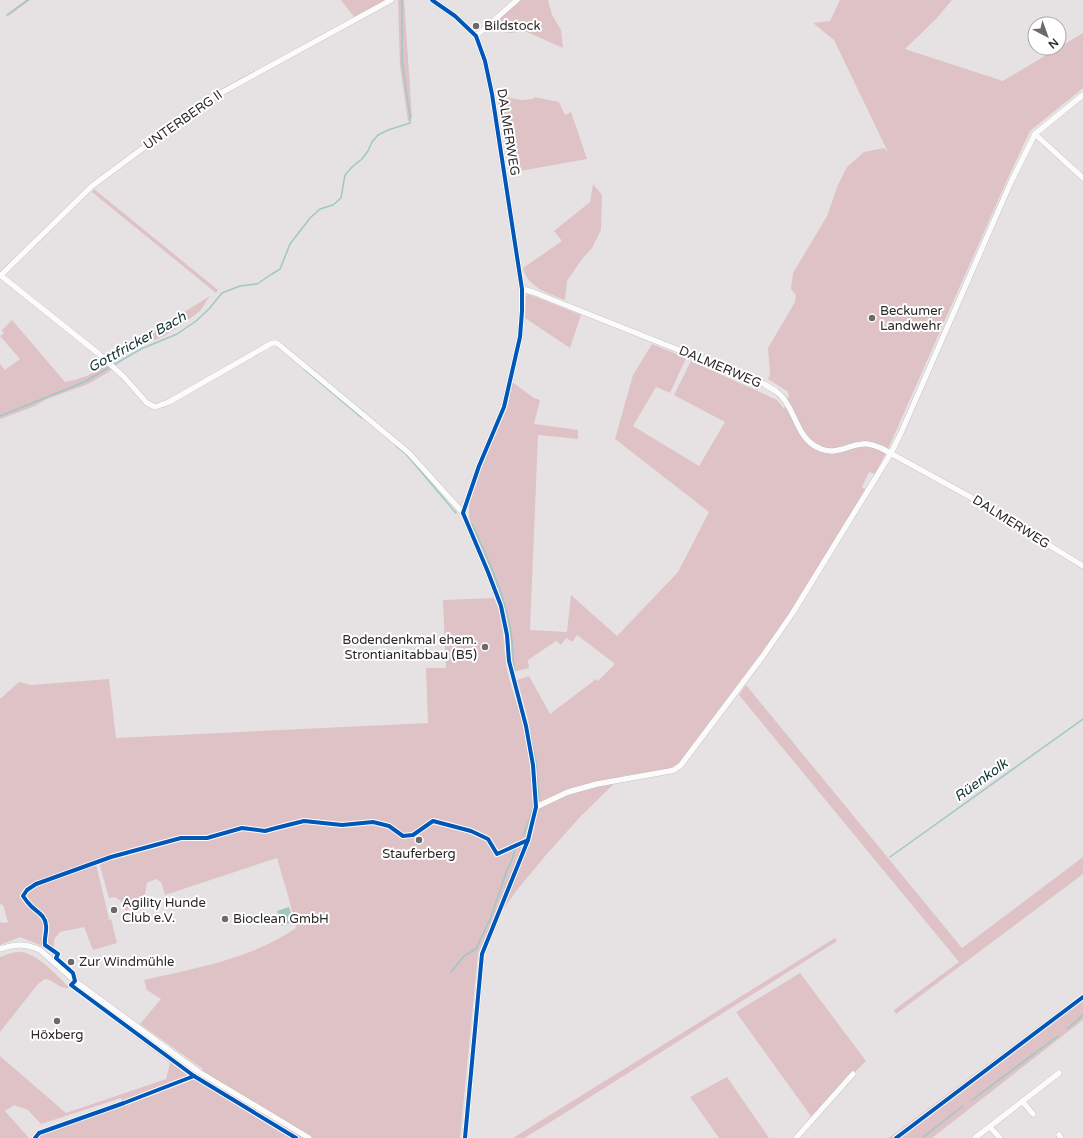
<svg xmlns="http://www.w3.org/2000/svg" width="1083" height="1138" viewBox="0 0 1083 1138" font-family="'Varela Round',sans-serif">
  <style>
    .green { fill: #dfc2c6 }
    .water { fill: #9ec8c4 }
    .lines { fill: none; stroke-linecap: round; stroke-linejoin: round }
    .stream { stroke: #9ec8c4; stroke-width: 1.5 }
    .minor-casing { stroke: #afacad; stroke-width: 6 }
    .minor { stroke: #fbfbfb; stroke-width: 5.5 }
    .cycleway-casing { stroke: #fff; stroke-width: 6 }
    .cycleway { stroke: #0057b8; stroke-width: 4 }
    .poi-dot { fill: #6c696a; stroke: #fff; stroke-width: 1.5 }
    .labels { text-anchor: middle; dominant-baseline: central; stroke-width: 4; stroke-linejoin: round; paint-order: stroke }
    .poi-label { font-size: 13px; fill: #2b2829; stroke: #fff; text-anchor: start }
    .street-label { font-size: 13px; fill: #2b2829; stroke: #fff }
    .water-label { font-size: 14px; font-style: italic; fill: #133331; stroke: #fff }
  </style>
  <rect width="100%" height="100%" fill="#e6e2e3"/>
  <g class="green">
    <path d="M 26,0 L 30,0 L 7,17 L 7,14 Z"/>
    <path d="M 341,0 L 387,0 L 355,18 Z"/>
    <path d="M 398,0 L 404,0 L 412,118 L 408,121 L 400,66 Z"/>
    <path d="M 521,0 L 548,0 L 552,15 L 561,30 L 563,48 L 527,32 C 521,30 516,33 510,33 C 503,33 497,29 491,26 Z"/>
    <path d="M 840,0 L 952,0 L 936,19 L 905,49 L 1003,81 L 1083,33 L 1083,88 L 1030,131 L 1007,180 L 888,449 L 875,474 L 869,472 L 862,487 L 866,490 L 791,613 L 679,763 L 668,770 L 622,776 L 581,816 L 546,855 L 517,890 L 491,926 L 478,953 L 460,1138 L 32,1138 L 40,1131 L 123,1102 L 121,1098 L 41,1124 L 28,1110 L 14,1105 L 5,1111 L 29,1138 L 0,1138 L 0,1056 L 66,1113 L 166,1079 L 170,1063 L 71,988 C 57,989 57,981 45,979 L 38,984 L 0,1032 L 0,957 C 6,955 12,952 18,952 C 36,951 57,976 70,988 L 74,985 L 199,1074 L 203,1069 L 140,1024 L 161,999 L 147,990 L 144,980 C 196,968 251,959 296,928 L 289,899 L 277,858 L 165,895 L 161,882 L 156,879 L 147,883 L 144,898 L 126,911 L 121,901 L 115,897 L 109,898 L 100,866 L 101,862 L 96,864 L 109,919 L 104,921 L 111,919 L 117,943 L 93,950 L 84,927 L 60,932 L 54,939 L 54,955 L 42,946 L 20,937 L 0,945 L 0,922 L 5,923 L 8,922 L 3,905 L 0,904 L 0,699 L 19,682 L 31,685 L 109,679 L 116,738 L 428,723 L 426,668 L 446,668 L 443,600 L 494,598 C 504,619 503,642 506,664 C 509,683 517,703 522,721 L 529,722 L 517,680 L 529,676 L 550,714 L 596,679 L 598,681 L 615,664 L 577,635 L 572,642 L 566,638 L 561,645 L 556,641 L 528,660 L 529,668 L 514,672 C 510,654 511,638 507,620 C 499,589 484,559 472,529 L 469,517 L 469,506 L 471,496 L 478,474 L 503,416 L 512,382 L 534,398 L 540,400 L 534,424 L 578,430 L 578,439 L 538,435 L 530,630 L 567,632 L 571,595 L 617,636 L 678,572 L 709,512 L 615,439 L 633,375 L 652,344 L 686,358 L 670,393 L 656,387 L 633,426 L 699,466 L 725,422 L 674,395 L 691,361 L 777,400 L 784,409 L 789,395 L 787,391 L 768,379 L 770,375 L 768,348 L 795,302 L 796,295 L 791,289 L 793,273 L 827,216 L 838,185 L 847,167 L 864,152 L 884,148 L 888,152 L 834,40 L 813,23 L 830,21 Z"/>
    <path d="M 497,95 L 521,100 L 533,99 L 534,97 L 559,102 L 565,115 L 571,112 L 587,159 L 509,173 Z"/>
    <path d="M 593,184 L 602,195 L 601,230 L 592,248 L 582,259 L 567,281 L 565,300 C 548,293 528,288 523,268 L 562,241 L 554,231 L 590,202 Z"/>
    <path d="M 94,189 L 218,290 L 216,293 L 92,192 Z"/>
    <path d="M 528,294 L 581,315 L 570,348 L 525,318 L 526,296 Z"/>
    <path d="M 210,296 L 200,311 L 183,324 L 164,336 L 138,347 L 112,363 L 108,359 Z"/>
    <path d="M 12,320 L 65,382 C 80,379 94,375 105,363 L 112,369 L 107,373 L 88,384 L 47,399 L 35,406 L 0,419 L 0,364 L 5,370 L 20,359 L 0,336 L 4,333 L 2,330 Z"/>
    <path d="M 746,685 L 962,948 L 1083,857 L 1083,874 L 896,1014 L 894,1010 L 959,962 L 739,695 Z"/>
    <path d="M 835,938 L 837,941 L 549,1123 L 524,1138 L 513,1138 Z"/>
    <path d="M 800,973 L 866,1061 L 850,1077 L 813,1119 L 736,1012 Z"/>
    <path d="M 1083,993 L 1083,1020 L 932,1138 L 889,1138 Z"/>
    <path d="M 727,1077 L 769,1138 L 719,1138 L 690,1097 Z"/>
  </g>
  <path class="water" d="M 289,907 L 294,921 L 282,926 L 277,911 Z"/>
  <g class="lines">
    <g class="stream">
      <path d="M 7,15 L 28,0"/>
      <path d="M 304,369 L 362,418"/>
      <path d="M 0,416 L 84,382 L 141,349 L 177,334 L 196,321 L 209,309 L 222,293 L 240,286 L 257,284 L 272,274 L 280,269 L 290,244 L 310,218 L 320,209 L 333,205 L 341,198 L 345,175 L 353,166 L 362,159 L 368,151 L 372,142 L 378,135 L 388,130 L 410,123 L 410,117 L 402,61 L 402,0"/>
      <path d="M 396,446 L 406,454 L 456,513"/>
      <path d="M 472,524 C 486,555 502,588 509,622 C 513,638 513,655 514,671"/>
      <path d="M 529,729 L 536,762 L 539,800"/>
      <path d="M 523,835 L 530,818 L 533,807"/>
      <path d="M 890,857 L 1083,719"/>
      <path d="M 451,972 L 464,956 L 476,949 L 491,917 L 507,870 L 512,860 L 515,849 L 520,841"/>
      <path d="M 1067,1029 L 1083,1015"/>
      <path d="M 972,1100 L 1058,1036"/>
      <path d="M 922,1138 L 963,1106"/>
    </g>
    <defs>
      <g id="minor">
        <path d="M 432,0 L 455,16 L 476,36 L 485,61 L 492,94 L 522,289 L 522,311 L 520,337 L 504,407 L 479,466 L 463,513"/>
        <path d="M 476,36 L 517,0"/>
        <path d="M 1035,134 L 1083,178"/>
        <path d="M 0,275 L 99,354 L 124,377 L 147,403 L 155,407 L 169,402 L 267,346 L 272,343 L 277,343 L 409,453 L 463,513 L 488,572 L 501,606 L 507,635 L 509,661 L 526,726 L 533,765 L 536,807 L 528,840 L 482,954 L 465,1138"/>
        <path d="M 0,276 L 92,186 L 208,100 L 391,0"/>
        <path d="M 522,289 L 533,292 L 764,384 C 773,389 782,394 787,404 C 798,421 800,441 821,449 C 836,455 848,445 863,444 C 869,443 875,446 881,448 L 974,499 L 1083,566"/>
        <path d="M 536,807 L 568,792 L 597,784 L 670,771 L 674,770 L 681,765 L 763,656 L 792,614 L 891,453 L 901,433 L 1011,182 L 1035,134 L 1083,95"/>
        <path d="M 0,949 C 15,944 25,943 40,950 L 75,981 L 199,1072 L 309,1138"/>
        <path d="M 1022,1101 L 1033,1114"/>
        <path d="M 990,1127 L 1000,1138"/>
        <path d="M 1059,1135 L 1061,1138"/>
        <path d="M 796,1138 L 853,1074"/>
        <path d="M 975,1138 L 1059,1073"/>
      </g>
    </defs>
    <use href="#minor" class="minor-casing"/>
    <use href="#minor" class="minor"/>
    <defs>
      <g id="cycleway">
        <path d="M 432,0 L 455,16 L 476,36 L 485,61 L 492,94 L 522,289 L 522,311 L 520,337 L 504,407 L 479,466 L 463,513 L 488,572 L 501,606 L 507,635 L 509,661 L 526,726 L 533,765 L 536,807 L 528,840 L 482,954 L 465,1138"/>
        <path d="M 35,1138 L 39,1133 L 124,1103 L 194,1076"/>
        <path d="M 296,1138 L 194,1076 L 71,985 L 75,981 L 73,973 L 56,958 L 58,954 L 45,945 C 44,938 47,932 46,925 C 45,915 37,912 31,906 C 28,903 25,899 23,896 L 27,890 L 36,884 L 111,857 L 181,838 L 207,838 L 242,828 L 265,831 L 276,828 L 304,821 L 342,825 L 373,822 L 389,826 L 403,836 L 413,835 L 433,821 L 471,831 L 488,839 L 497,854 L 528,840"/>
        <path d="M 896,1138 L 1083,997"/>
      </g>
    </defs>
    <use href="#cycleway" class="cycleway-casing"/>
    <use href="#cycleway" class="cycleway"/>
  </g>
  <g class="poi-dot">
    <circle cx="476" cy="26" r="4"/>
    <circle cx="872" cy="318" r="4"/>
    <circle cx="485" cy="647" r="4"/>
    <circle cx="419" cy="840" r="4"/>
    <circle cx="114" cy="910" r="4"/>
    <circle cx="225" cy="919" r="4"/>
    <circle cx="71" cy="962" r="4"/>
    <circle cx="57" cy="1021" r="4"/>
  </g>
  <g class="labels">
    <g class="poi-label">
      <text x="484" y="26">Bildstock</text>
      <text x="880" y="311">Beckumer<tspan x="880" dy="15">Landwehr</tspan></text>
      <text x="477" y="640" text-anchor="end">Bodendenkmal ehem.<tspan x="477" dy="15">Strontianitabbau (B5)</tspan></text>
      <text x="419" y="854" text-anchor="middle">Stauferberg</text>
      <text x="122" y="903">Agility Hunde<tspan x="122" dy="15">Club e.V.</tspan></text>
      <text x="233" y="919">Bioclean GmbH</text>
      <text x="79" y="962">Zur Windmühle</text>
      <text x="57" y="1035" text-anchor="middle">Höxberg</text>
    </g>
    <g class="street-label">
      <text transform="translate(183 120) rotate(-35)">UNTERBERG II</text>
      <text transform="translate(508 132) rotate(81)">DALMERWEG</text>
      <text transform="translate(720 367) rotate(23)">DALMERWEG</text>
      <text transform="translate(1011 522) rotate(32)">DALMERWEG</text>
    </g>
    <g class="water-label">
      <text transform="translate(137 342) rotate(-29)">Gottfricker Bach</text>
      <text transform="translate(981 780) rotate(-36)">Rüenkolk</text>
    </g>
  </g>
  <g transform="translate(1047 36) rotate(139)"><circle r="19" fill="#ffffff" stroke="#aaa9a9"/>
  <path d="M0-3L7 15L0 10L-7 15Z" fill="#6c696a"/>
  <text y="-6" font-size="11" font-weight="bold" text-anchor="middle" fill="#2b2829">N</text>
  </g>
</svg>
